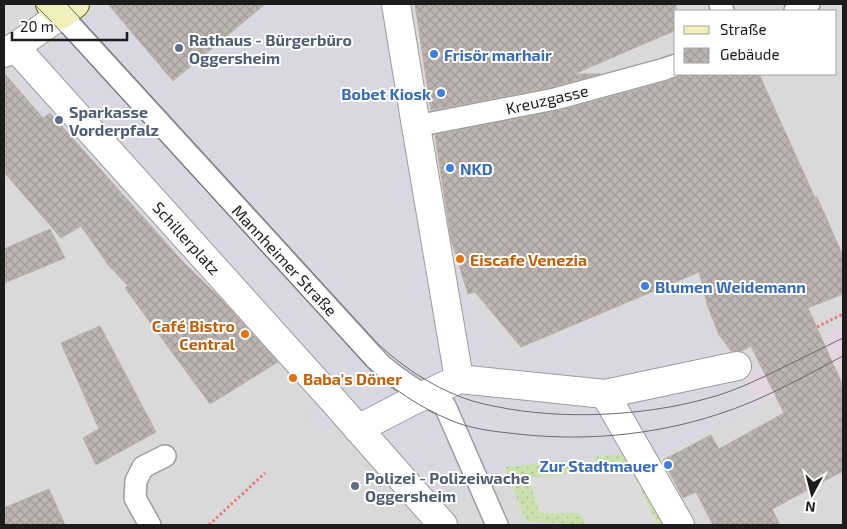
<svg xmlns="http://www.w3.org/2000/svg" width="847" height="529" viewBox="0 0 847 529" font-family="'Exo 2',sans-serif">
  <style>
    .residential { fill: #dad9d9; fill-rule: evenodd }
    .industrial { fill: #e4d5e3 }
    .grass { fill: url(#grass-dots) }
    .parking { fill: #dcdcdc }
    .plaza { fill: #d7d8e2 }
    .building { fill: url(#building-cross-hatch); stroke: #bcafa7 }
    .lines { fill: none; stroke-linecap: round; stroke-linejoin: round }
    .lane-casing { stroke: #9d9d9d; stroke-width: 24 }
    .street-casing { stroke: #9d9d9d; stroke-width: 30 }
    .secondary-casing { stroke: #616511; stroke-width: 30 }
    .path { stroke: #e97b77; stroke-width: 3; stroke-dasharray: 2.5 2.5; stroke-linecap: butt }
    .lane { stroke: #fff; stroke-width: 21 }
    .street { stroke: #fff; stroke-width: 28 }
    .secondary { stroke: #f1f0bb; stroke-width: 28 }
    .tram { stroke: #6a6a6a; stroke-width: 1 }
    .service-dot { fill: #5c6f8a; stroke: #fff; stroke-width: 2 }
    .shop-dot { fill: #3f7fe0; stroke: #fff; stroke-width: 2 }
    .food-dot { fill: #e8710a; stroke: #fff; stroke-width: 2 }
    .labels { text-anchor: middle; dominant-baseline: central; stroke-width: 4; stroke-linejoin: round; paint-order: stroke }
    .service-label { font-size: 16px; font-weight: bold; fill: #4e5e75; stroke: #fff; text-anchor: start }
    .shop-label { font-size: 16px; font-weight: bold; fill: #366cbe; stroke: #fff; text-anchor: start }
    .street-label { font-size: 16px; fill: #1c1c1c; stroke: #fff }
    .food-label { font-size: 16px; font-weight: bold; fill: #c56008; stroke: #fff; text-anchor: start }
  </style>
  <defs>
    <pattern id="grass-dots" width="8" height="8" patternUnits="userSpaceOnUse" patternTransform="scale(1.25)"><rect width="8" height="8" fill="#cae1ae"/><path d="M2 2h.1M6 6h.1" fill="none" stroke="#adc095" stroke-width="1.8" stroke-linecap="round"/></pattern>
    <pattern id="building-cross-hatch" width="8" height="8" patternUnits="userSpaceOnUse" patternTransform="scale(1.25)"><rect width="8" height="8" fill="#bcb4b0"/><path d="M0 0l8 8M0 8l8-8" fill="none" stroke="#a19a97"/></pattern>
  </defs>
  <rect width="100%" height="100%" fill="#ece8e3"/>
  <path class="residential" d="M 4,4 L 843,4 L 843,525 L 4,525 ZM 676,11 L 836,11 L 836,74 L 676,74 Z"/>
  <path class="industrial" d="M 843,326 L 843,362 L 757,406 L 742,377 Z"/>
  <g class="grass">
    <path d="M 627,453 L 664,525 L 658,525 L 630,468 L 599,471 L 594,456 Z"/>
    <path d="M 569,459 L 572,474 L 528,479 L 579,513 L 586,525 L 526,521 L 505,467 Z"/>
  </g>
  <path class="parking" d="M 630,468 L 658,525 L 586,525 L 579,513 L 540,513 L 528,478 Z"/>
  <path class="plaza" d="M 106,4 L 131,4 L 118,15 L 173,81 L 265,4 L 412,4 L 429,117 L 427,124 L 447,233 L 465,295 L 515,355 L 672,286 L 699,276 L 701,293 L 706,319 L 721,343 L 737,366 L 759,410 L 709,431 L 653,460 L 627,453 L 505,467 L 481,489 L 419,520 L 333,424 L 324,431 L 308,414 L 319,405 L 240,317 L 184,263 L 50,113 L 44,118 L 13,73 L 83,22 Z"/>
  <g class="building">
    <path d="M 108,4 L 265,4 L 173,81 Z"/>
    <path d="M 415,4 L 676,4 L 676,30 L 574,74 L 600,74 L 552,87 L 431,110 Z"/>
    <path d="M 4,73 L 43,118 L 50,113 L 184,263 L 219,297 L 278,362 L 210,404 L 125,288 L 128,286 L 110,267 L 81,226 L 61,238 L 4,172 Z"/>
    <path d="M 685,74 L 759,74 L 815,198 L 817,197 L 843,256 L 843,294 L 808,308 L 843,386 L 843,471 L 772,509 L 780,525 L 713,525 L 696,492 L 683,498 L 663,460 L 711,435 L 719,449 L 784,413 L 751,346 L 742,351 L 731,351 L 719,335 L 708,307 L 699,272 L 521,347 L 475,292 L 468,294 L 451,239 L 435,135 L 558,111 L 668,81 L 680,77 Z"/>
    <path d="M 50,229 L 65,258 L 4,283 L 4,249 Z"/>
    <path d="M 100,326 L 156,432 L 96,465 L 83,438 L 99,429 L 61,343 Z"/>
    <path d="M 49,489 L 65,525 L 4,525 L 4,508 Z"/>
  </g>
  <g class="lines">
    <defs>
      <g id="lane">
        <path d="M 720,4 L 723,11"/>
        <path d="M 795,11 L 809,4"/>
        <path d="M 61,15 L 381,365 C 401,382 422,395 445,406 L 497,525"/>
        <path d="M 416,126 L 555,99 L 665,69 L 676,65"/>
        <path d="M 150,525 L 135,498 L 136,481 L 143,467 L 165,456"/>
      </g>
      <g id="street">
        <path d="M 396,4 L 416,126 L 459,379"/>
        <path d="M 15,47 L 331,398 L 443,525"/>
        <path d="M 4,53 L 15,47 L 61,15"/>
        <path d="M 605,394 L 680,525"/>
        <path d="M 358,429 L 412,401 L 459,379 L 605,394 L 737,366"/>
      </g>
      <path id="secondary" d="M 50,4 L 61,15 L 75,4"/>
    </defs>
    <use href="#lane" class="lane-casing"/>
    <use href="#street" class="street-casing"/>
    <use href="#secondary" class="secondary-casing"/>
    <g class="path">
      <path d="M 817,327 L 843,314"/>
      <path d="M 209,525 L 265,473"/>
    </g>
    <use href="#lane" class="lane"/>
    <use href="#street" class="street"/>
    <use href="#secondary" class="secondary"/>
    <g class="tram">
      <path d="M 34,4 L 52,22 L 368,367 C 393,389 419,407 450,420 C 468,428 490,431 509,433 C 580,442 652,436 719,414 C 763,400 803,377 843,356"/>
      <path d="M 67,4 L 378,344 C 403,367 430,385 461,397 C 476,403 493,406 509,409 C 575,420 655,415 719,395 C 741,388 761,378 782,368 C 802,358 823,348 843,338"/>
    </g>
  </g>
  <g class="service-dot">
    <circle cx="179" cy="48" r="5"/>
    <circle cx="59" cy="120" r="5"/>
    <circle cx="355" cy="486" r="5"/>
  </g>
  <g class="shop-dot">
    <circle cx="434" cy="54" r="5"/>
    <circle cx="441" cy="93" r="5"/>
    <circle cx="450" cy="168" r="5"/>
    <circle cx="645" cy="286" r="5"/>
    <circle cx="668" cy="465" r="5"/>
  </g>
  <g class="food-dot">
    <circle cx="460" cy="259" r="5"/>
    <circle cx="245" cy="334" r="5"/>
    <circle cx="293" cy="378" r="5"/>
  </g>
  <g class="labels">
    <g class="service-label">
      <text x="189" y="39">Rathaus - Bürgerbüro<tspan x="189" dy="18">Oggersheim</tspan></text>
      <text x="69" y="111">Sparkasse<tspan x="69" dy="18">Vorderpfalz</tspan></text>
      <text x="365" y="477">Polizei - Polizeiwache<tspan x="365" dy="18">Oggersheim</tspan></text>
    </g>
    <g class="shop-label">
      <text x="444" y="54">Frisör marhair</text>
      <text x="431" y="93" text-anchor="end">Bobet Kiosk</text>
      <text x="460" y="168">NKD</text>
      <text x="655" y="286">Blumen Weidemann</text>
      <text x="658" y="465" text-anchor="end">Zur Stadtmauer</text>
    </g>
    <g class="street-label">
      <text transform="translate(547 99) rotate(-13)">Kreuzgasse</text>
      <text transform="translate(187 238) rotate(48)">Schillerplatz</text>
      <text transform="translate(285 260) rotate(47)">Mannheimer Straße</text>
    </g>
    <g class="food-label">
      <text x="470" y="259">Eiscafe Venezia</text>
      <text x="235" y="325" text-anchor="end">Café Bistro<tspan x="235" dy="18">Central</tspan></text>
      <text x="303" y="378">Baba's Döner</text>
    </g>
  </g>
  <rect width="847" height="529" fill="none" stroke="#1c1c1c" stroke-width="10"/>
  <rect x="674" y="10" width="162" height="65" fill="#ffffff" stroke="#a4a4a4"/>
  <rect x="684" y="26" width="25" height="8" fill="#f1f0bb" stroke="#a4a4a4"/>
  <text x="720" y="35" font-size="15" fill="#1c1c1c">Straße</text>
  <rect x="684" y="48" width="25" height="15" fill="url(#building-cross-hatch)" stroke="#a4a4a4"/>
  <text x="720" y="60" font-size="15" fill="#1c1c1c">Gebäude</text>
  <g transform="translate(812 494) rotate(187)" stroke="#ffffff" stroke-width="4" paint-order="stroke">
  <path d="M0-4L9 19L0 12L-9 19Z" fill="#1c1c1c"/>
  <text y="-8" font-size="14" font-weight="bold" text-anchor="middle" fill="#1c1c1c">N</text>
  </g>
  <path d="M12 32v8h115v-8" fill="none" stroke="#1c1c1c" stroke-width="2.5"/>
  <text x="20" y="32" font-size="15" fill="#1c1c1c" stroke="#ffffff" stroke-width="4" paint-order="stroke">20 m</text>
</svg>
